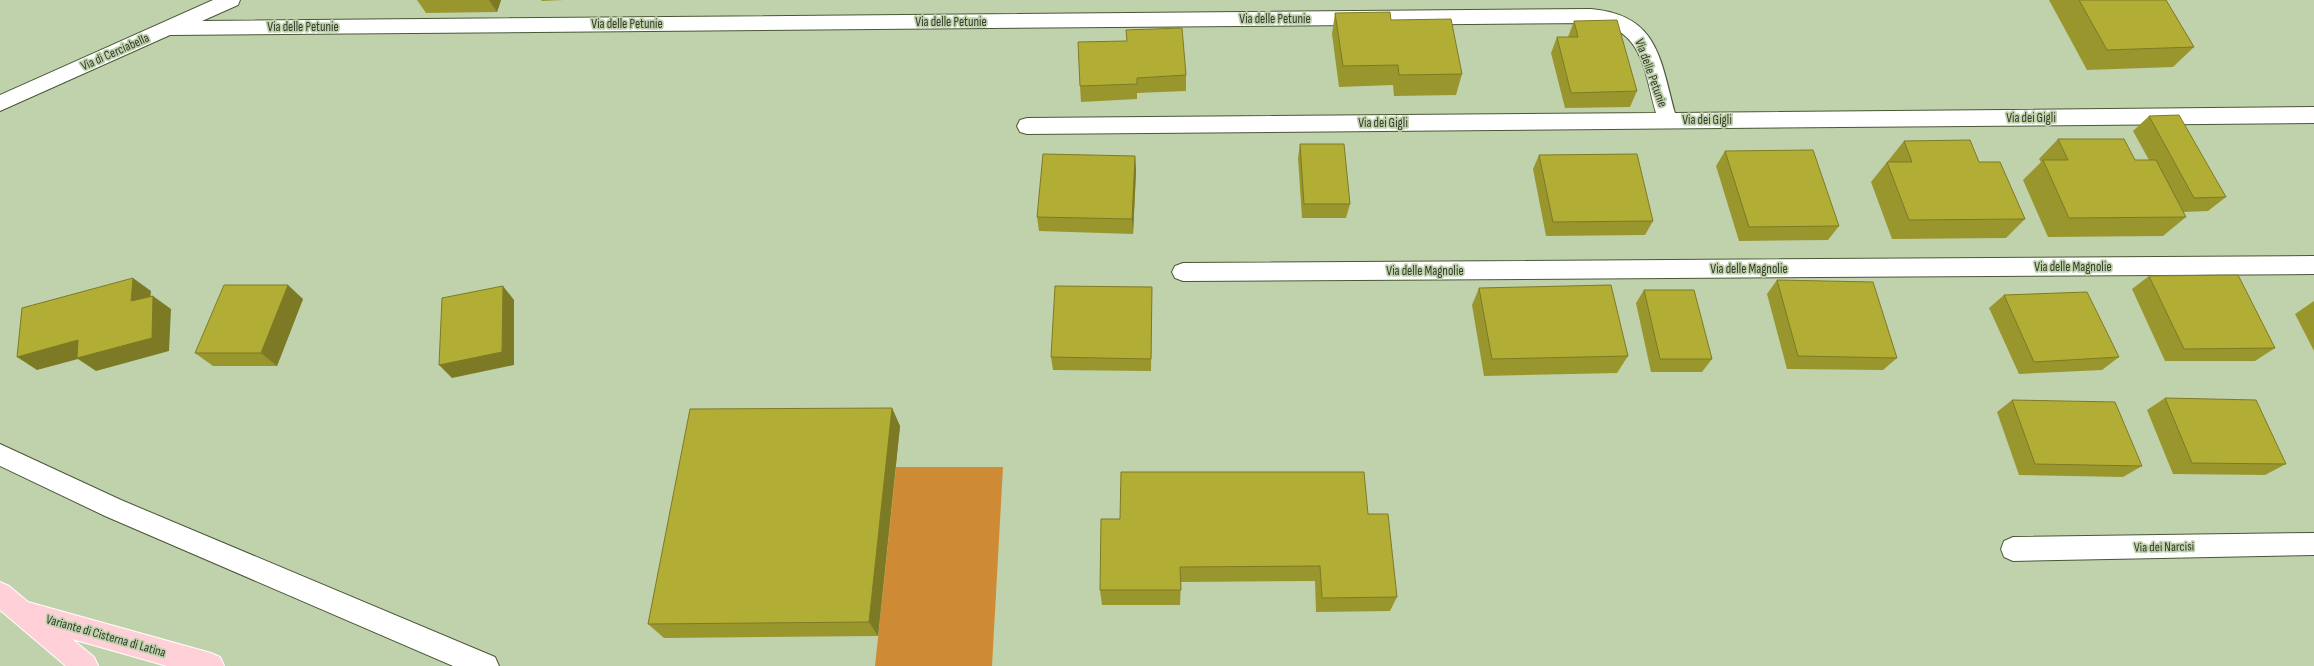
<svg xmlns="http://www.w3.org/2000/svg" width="2314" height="666" viewBox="0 0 2314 666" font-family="'Sofia Sans Condensed',sans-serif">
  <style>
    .green { fill: #cf8a35 }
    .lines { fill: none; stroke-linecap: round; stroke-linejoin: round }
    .minor-casing { stroke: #495736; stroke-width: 2 }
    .major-casing { stroke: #fff; stroke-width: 2 }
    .minor { fill: #fff; fill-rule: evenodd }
    .major { fill: #ffd0d8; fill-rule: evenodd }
    .wall { fill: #99962e }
    .shaded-wall { fill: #7d7a25 }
    .building { fill: #b2ae35; stroke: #7d7a25 }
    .labels { text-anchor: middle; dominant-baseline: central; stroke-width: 3.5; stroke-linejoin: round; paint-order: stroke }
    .street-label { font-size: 13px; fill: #333a2b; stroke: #c0d2ac }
  </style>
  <rect width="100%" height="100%" fill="#c0d2ac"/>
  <path class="green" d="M 896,467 L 1003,467 L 992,666 L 875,666 Z"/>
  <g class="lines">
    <defs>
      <g id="minor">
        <path d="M 213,0 L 240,0 L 238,5 L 202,21 L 1591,9 C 1658,15 1660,58 1675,113 L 2314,107 L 2314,123 L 1027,134 L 1020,132 L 1017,126 L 1020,120 L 1027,118 L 1656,113 C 1644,71 1643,27 1591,23 L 170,35 L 0,111 L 0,95 Z"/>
        <path d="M 2314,256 L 2314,274 L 1183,281 L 1175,278 L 1172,272 L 1175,266 L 1183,263 Z"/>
        <path d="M 0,444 L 121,500 L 495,657 L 499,666 L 453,666 L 105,516 L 0,466 Z"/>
        <path d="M 2314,533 L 2314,555 L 2013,561 L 2004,557 L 2001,549 L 2004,541 L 2013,537 Z"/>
      </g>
      <path id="major" d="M 0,582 L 9,586 L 28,602 L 211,653 L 220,657 L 224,666 L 167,666 L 72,639 L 94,657 L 98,666 L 66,666 L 0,610 Z"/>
    </defs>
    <use href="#minor" class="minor-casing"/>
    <use href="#major" class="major-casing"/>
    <use href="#minor" class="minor"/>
    <use href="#major" class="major"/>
  </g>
  <g class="wall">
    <path d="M 417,0 L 501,0 L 497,12 L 426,13 Z"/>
    <path d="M 541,0 L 564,0 L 542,1 Z"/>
    <path d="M 2049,0 L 2166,0 L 2194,47 L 2173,67 L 2087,70 Z"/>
    <path d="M 1335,13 L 1391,20 L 1462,74 L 1456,95 L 1394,96 L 1393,85 L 1339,87 L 1332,34 Z"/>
    <path d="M 1574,21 L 1637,91 L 1630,107 L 1565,108 L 1551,53 L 1557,37 L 1568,37 Z"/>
    <path d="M 1127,41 L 1186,75 L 1186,91 L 1137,93 L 1137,99 L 1081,102 L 1080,86 Z"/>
    <path d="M 2149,116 L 2226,197 L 2208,211 L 2183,212 L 2186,217 L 2163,236 L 2048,237 L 2023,180 L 2041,162 L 2039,159 L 2058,139 L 2135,160 L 2149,160 L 2133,131 Z"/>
    <path d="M 1904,141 L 1979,162 L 2025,219 L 2006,238 L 1892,239 L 1871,182 L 1887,162 L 1888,162 L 1888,161 Z"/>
    <path d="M 1300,144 L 1350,204 L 1346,218 L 1302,218 L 1298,158 Z"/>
    <path d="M 1725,151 L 1839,226 L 1828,240 L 1739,241 L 1716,166 Z"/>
    <path d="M 1539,155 L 1653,221 L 1645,235 L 1546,236 L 1533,169 Z"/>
    <path d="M 1135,156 L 1136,171 L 1133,234 L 1039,231 L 1037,217 Z"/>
    <path d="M 2149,276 L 2275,348 L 2255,361 L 2165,361 L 2132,289 Z"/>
    <path d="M 1777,280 L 1897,358 L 1883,370 L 1787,369 L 1767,294 Z"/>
    <path d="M 1152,287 L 1151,371 L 1053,370 L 1051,357 Z"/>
    <path d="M 1479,288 L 1628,356 L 1617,373 L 1484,376 L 1472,305 Z"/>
    <path d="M 1644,290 L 1712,359 L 1702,372 L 1651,372 L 1636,303 Z"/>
    <path d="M 2004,295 L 2119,357 L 2102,370 L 2019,374 L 1989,308 Z"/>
    <path d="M 303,299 L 277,366 L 213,366 L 195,353 Z"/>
    <path d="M 2314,301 L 2314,351 L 2295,314 Z"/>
    <path d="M 2165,398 L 2286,464 L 2265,475 L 2173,474 L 2147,410 Z"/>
    <path d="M 2012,400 L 2142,466 L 2123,477 L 2019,475 L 1997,412 Z"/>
    <path d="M 892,408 L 900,426 L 878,636 L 664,638 L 648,624 Z"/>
    <path d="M 1368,514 L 1397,597 L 1390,611 L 1316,612 L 1315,581 L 1181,582 L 1180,605 L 1102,605 L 1100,590 L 1120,519 Z"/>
  </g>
  <g class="shaded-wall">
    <path d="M 489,0 L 501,0 L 497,12 Z"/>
    <path d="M 1135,156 L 1136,171 L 1133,234 L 1132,219 Z"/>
    <path d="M 133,278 L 151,291 L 149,315 L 131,301 Z"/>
    <path d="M 288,285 L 303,299 L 277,366 L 261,353 Z"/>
    <path d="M 503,286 L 514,300 L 514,365 L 452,378 L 439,365 Z"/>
    <path d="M 153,296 L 171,309 L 169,351 L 96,371 L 78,359 L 37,370 L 17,357 Z"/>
    <path d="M 892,408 L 900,426 L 878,636 L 869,622 Z"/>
  </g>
  <g class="building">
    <path d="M 2079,0 L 2166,0 L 2194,47 L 2107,50 Z"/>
    <path d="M 1390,12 L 1391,20 L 1451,19 L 1462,74 L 1399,75 L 1398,65 L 1343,66 L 1335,13 Z"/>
    <path d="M 1617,20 L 1637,91 L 1571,93 L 1557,37 L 1578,37 L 1574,21 Z"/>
    <path d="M 1182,28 L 1186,75 L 1137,78 L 1137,84 L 1080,86 L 1078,42 L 1127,41 L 1126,30 Z"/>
    <path d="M 2179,115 L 2226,197 L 2194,198 L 2149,116 Z"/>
    <path d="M 2058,139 L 2124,139 L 2135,160 L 2156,160 L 2186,217 L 2069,218 L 2043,160 L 2068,160 Z"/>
    <path d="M 1970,140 L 1979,162 L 2000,162 L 2025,219 L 1909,220 L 1887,162 L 1912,162 L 1904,141 Z"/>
    <path d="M 1300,144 L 1344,144 L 1350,204 L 1304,204 Z"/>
    <path d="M 1813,150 L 1839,226 L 1749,227 L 1725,151 Z"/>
    <path d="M 1043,154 L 1135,156 L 1132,219 L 1037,217 Z"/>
    <path d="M 1637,154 L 1653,221 L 1553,222 L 1539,155 Z"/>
    <path d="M 2238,275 L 2275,348 L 2184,349 L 2149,276 Z"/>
    <path d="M 133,278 L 131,301 L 153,296 L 152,338 L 77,358 L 78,340 L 17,357 L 22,308 Z"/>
    <path d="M 1777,280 L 1873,282 L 1897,358 L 1798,356 Z"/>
    <path d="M 224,285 L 288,285 L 261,353 L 195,353 Z"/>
    <path d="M 1611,285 L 1628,356 L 1492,359 L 1479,288 Z"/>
    <path d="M 503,286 L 502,352 L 439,365 L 442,298 Z"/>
    <path d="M 1055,286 L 1152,287 L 1151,359 L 1051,357 Z"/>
    <path d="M 1644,290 L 1694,290 L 1712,359 L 1660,359 Z"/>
    <path d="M 2087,292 L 2119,357 L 2034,362 L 2004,295 Z"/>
    <path d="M 2165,398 L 2256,400 L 2286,464 L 2192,463 Z"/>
    <path d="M 2012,400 L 2115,402 L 2142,466 L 2035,464 Z"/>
    <path d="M 892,408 L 869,622 L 648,624 L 690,409 Z"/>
    <path d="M 1121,472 L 1364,472 L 1368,514 L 1388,514 L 1397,597 L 1322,598 L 1320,566 L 1180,567 L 1181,590 L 1100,590 L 1101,519 L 1120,519 Z"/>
  </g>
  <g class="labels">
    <g class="street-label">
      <text x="1275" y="19">Via delle Petunie</text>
      <text x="951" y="22">Via delle Petunie</text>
      <text x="627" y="24">Via delle Petunie</text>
      <text x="303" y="27">Via delle Petunie</text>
      <text transform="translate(115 52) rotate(-24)">Via di Cerciabella</text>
      <text transform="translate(1651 73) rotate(70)">Via delle Petunie</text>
      <text x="2031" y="118">Via dei Gigli</text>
      <text x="1707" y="120">Via dei Gigli</text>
      <text x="1383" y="123">Via dei Gigli</text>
      <text x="2073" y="267">Via delle Magnolie</text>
      <text x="1749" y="269">Via delle Magnolie</text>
      <text x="1425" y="271">Via delle Magnolie</text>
      <text transform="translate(2164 547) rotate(-1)">Via dei Narcisi</text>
      <text transform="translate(106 636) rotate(16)">Variante di Cisterna di Latina</text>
    </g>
  </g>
</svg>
